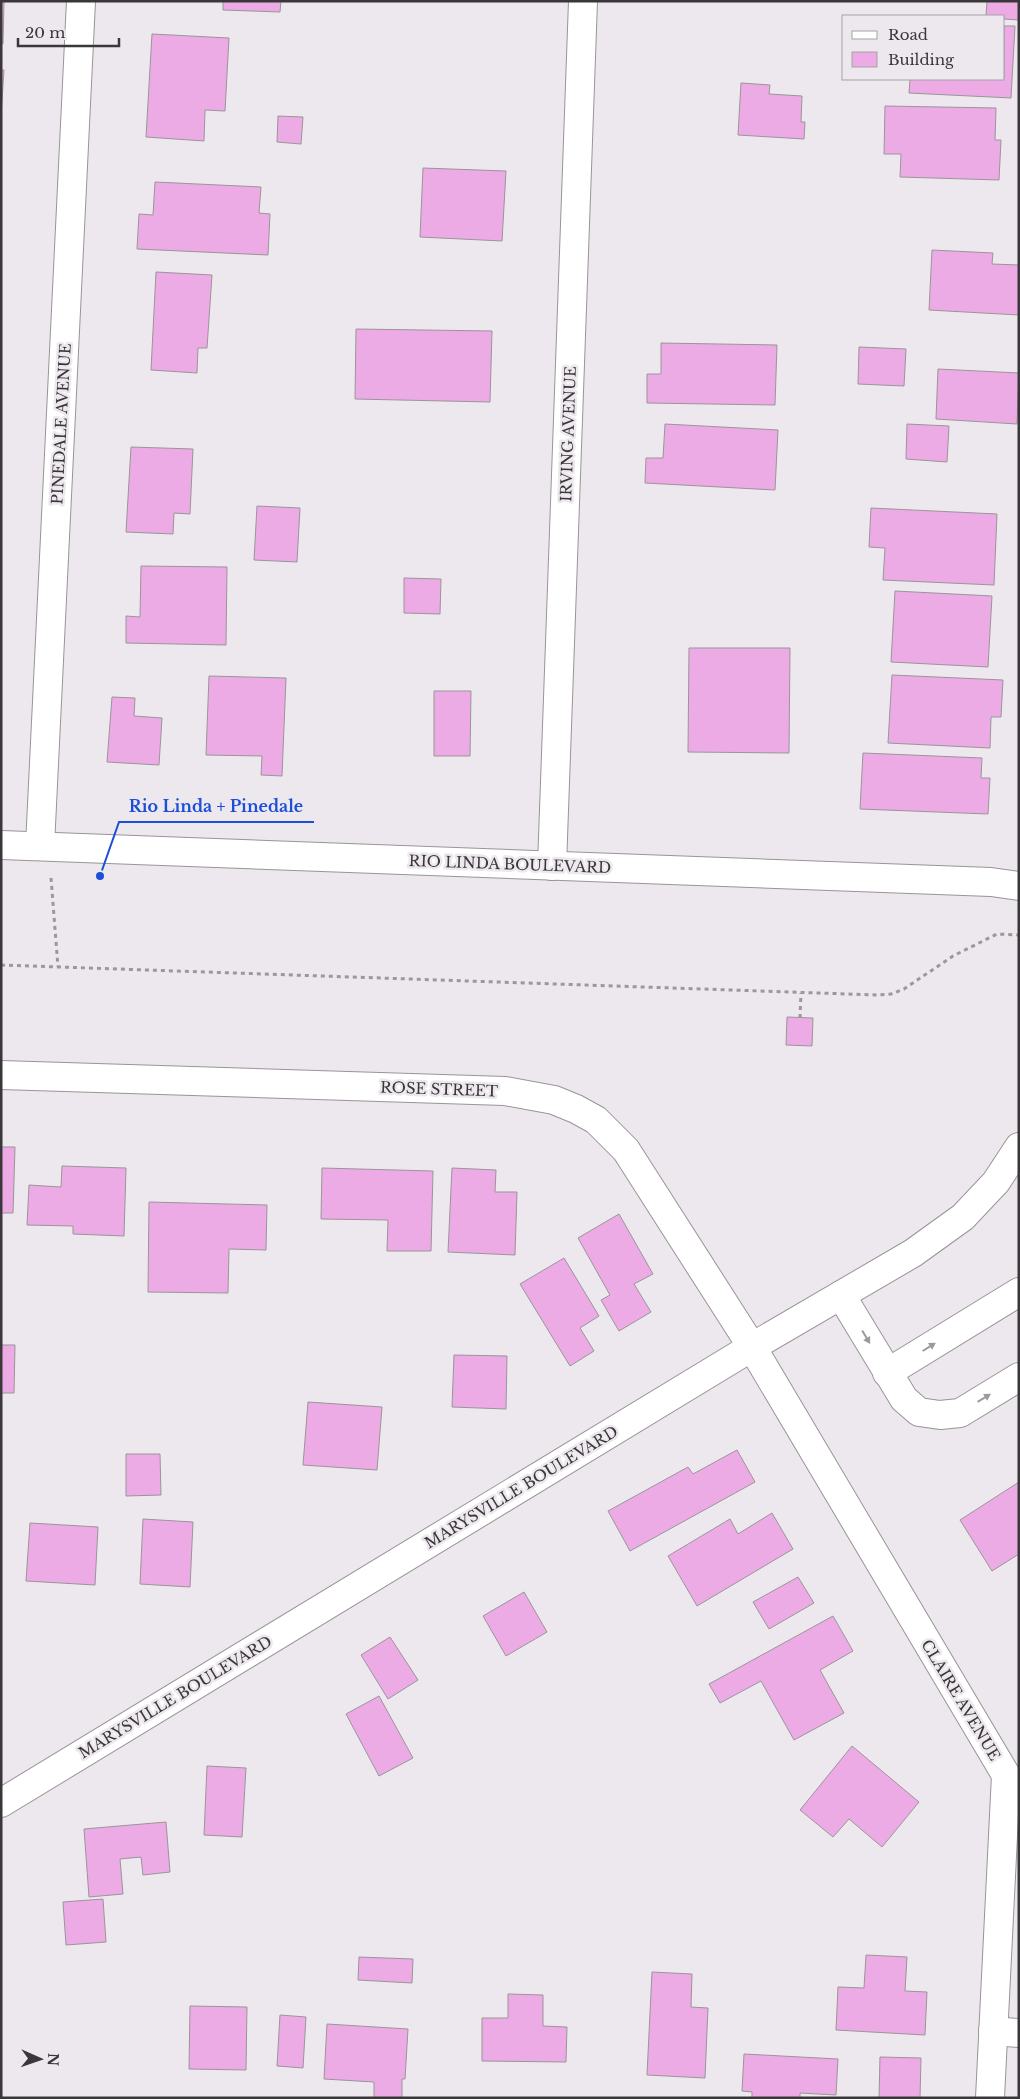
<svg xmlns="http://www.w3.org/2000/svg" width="1020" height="2099" viewBox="0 0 1020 2099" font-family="'Libre Baskerville',serif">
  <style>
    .building { fill: #ecabe5; stroke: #9a9599 }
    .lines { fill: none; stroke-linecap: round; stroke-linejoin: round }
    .minor-casing { stroke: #999498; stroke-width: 30 }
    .major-casing { stroke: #999498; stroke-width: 30 }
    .path { stroke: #9b979b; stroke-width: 3; stroke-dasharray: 4 4; stroke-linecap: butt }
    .minor { stroke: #fff; stroke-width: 28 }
    .major { stroke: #fff; stroke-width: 28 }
    .oneway { fill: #9c9b9c }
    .labels { text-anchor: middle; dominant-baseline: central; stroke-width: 5; stroke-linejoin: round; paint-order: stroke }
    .street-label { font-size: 15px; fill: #393739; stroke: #ede8ed }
    .leader { fill: none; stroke: #1d4ed8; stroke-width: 2 }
    .callout-dot { fill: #1d4ed8; stroke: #ede8ed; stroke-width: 2 }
    .callout-label { font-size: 16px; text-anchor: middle; font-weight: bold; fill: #1d4ed8; stroke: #ede8ed; stroke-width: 5; stroke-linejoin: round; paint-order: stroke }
  </style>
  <rect width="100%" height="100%" fill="#ede8ed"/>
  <g class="building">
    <path d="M 1,1 L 4,1 L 3,44 L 1,44 Z"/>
    <path d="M 223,1 L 281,1 L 280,12 L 223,10 Z"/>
    <path d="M 987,1 L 1019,1 L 1019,20 L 1004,19 L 1004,16 L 986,16 Z"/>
    <path d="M 1004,26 L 1015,26 L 1011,98 L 909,93 L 910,79 L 1004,79 Z"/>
    <path d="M 152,34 L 229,38 L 225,111 L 205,110 L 204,141 L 146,137 Z"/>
    <path d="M 1,70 L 4,70 L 1,116 Z"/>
    <path d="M 741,83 L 770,85 L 769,94 L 802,96 L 801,122 L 805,122 L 804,139 L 738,135 Z"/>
    <path d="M 885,106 L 996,108 L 995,140 L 1001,140 L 999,180 L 900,177 L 901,154 L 884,154 Z"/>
    <path d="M 278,116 L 303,117 L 301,144 L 277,142 Z"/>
    <path d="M 423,168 L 506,171 L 502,241 L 420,237 Z"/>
    <path d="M 155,182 L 261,187 L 259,213 L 270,214 L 268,255 L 137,249 L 139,214 L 153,215 Z"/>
    <path d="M 932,250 L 993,253 L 992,264 L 1019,265 L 1019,315 L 929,310 Z"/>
    <path d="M 156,272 L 212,275 L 207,348 L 198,348 L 197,373 L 151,370 Z"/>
    <path d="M 356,329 L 492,331 L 490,402 L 355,399 Z"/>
    <path d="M 661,343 L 777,345 L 775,405 L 647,403 L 647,374 L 661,374 Z"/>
    <path d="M 859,347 L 906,349 L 904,386 L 858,384 Z"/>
    <path d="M 938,369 L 1019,373 L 1017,424 L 936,419 Z"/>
    <path d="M 665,424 L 778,430 L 775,490 L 645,483 L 646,458 L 663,458 Z"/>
    <path d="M 907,424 L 949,426 L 947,462 L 906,459 Z"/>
    <path d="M 131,447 L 193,449 L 190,514 L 174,513 L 173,534 L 126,532 Z"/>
    <path d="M 257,506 L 300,508 L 297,562 L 254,560 Z"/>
    <path d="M 871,508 L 997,514 L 994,585 L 883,580 L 885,548 L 869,547 Z"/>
    <path d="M 141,566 L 227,567 L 226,645 L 126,643 L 126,616 L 140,617 Z"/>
    <path d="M 404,578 L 441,579 L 440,614 L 404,613 Z"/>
    <path d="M 895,591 L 992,596 L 988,667 L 891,662 Z"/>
    <path d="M 689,648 L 790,648 L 789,753 L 688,752 Z"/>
    <path d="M 892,675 L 1003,680 L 1001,717 L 991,717 L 990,748 L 888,743 Z"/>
    <path d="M 209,676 L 286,678 L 282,776 L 261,775 L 262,756 L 206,755 Z"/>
    <path d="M 434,691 L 471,691 L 470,756 L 434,756 Z"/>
    <path d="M 112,697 L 135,698 L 134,716 L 162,718 L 159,765 L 107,762 Z"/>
    <path d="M 863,753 L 982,758 L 981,778 L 990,778 L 988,814 L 860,809 Z"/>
    <path d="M 787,1017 L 813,1018 L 812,1046 L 786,1045 Z"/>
    <path d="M 1,1147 L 15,1147 L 13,1213 L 1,1213 Z"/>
    <path d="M 62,1166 L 126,1168 L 124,1236 L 73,1234 L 73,1226 L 27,1225 L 29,1185 L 61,1187 Z"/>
    <path d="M 322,1168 L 433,1171 L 431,1251 L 387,1251 L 388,1220 L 321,1219 Z"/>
    <path d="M 452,1168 L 496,1170 L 495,1192 L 517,1192 L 515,1255 L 448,1252 Z"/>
    <path d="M 149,1202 L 267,1205 L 266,1250 L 229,1249 L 228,1293 L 148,1292 Z"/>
    <path d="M 619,1214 L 653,1274 L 634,1284 L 651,1312 L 619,1331 L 601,1300 L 610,1295 L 578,1238 Z"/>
    <path d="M 564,1258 L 599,1316 L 580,1328 L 594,1351 L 570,1366 L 520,1284 Z"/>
    <path d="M 1,1345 L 15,1345 L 14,1393 L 1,1393 Z"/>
    <path d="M 454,1355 L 507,1356 L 506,1409 L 452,1407 Z"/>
    <path d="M 308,1402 L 382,1407 L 377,1470 L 303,1465 Z"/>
    <path d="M 737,1450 L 755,1482 L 630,1551 L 608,1511 L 688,1467 L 693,1474 Z"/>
    <path d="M 126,1454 L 160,1454 L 161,1495 L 126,1496 Z"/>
    <path d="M 1019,1482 L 1019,1554 L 992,1571 L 960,1520 Z"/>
    <path d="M 772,1513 L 793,1549 L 697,1606 L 668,1556 L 730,1519 L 738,1534 Z"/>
    <path d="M 143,1519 L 193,1522 L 190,1587 L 140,1584 Z"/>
    <path d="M 30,1523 L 98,1527 L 95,1585 L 26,1581 Z"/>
    <path d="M 798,1577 L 814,1603 L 769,1629 L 753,1602 Z"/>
    <path d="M 524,1592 L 547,1632 L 506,1656 L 483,1616 Z"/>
    <path d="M 833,1616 L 853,1651 L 820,1670 L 844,1713 L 794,1740 L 761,1681 L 720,1703 L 709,1684 Z"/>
    <path d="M 390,1637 L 418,1680 L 388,1699 L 361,1655 Z"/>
    <path d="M 379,1696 L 413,1758 L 379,1776 L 346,1714 Z"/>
    <path d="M 852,1746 L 919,1802 L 882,1847 L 849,1819 L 833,1837 L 800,1810 Z"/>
    <path d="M 207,1766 L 246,1768 L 242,1837 L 204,1835 Z"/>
    <path d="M 166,1822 L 170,1872 L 143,1875 L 141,1857 L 120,1859 L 123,1894 L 89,1897 L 84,1829 Z"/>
    <path d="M 103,1899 L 106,1942 L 66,1945 L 63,1902 Z"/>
    <path d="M 866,1955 L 907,1957 L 905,1991 L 927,1992 L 925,2035 L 836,2030 L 838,1987 L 864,1988 Z"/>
    <path d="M 359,1957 L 413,1959 L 412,1983 L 358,1980 Z"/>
    <path d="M 652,1972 L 692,1974 L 691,2007 L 708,2008 L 705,2078 L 647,2075 Z"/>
    <path d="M 508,1994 L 543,1995 L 543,2026 L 567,2027 L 566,2062 L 482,2061 L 482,2018 L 508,2018 Z"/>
    <path d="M 190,2006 L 247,2007 L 246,2070 L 189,2069 Z"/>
    <path d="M 280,2015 L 306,2017 L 303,2068 L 277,2066 Z"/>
    <path d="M 327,2024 L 408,2029 L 405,2079 L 402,2079 L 402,2098 L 374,2098 L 374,2082 L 324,2079 Z"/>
    <path d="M 744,2054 L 838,2059 L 836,2095 L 800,2093 L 800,2098 L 752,2098 L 752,2092 L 742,2091 Z"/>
    <path d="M 880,2057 L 921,2058 L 920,2098 L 879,2098 Z"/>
  </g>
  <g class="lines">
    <defs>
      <g id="minor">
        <path d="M 40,846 L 81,1"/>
        <path d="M 552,866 L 583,1"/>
        <path d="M 1,1075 L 505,1091 L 554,1100 L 576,1109 L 596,1120 L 626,1150 L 752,1347 L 1006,1775 L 990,2098"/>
        <path d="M 841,1295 L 904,1399 L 919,1412 L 940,1415 L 960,1413 L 1019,1377"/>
        <path d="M 887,1373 L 1019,1292"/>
        <path d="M 993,2031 L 1019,2033"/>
      </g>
      <g id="major">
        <path d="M 1,845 L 991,882 L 1019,886"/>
        <path d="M 1,1803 L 752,1347 L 913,1253 L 963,1217 L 996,1182 L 1019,1147"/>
      </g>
    </defs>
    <use href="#minor" class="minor-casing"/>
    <use href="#major" class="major-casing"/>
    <g class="path">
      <path d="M 51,878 L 58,967"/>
      <path d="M 1,965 L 877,995 L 891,994 L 904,989 L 953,956 L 997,934 L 1019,935"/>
      <path d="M 800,1018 L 801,993"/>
    </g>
    <use href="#minor" class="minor"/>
    <use href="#major" class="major"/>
  </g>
  <defs><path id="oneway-solid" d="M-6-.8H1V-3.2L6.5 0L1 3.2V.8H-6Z" transform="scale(1.25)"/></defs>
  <g class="oneway">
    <use href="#oneway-solid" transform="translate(866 1337) rotate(59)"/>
    <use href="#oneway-solid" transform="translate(929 1347) rotate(-32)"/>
    <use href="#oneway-solid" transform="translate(984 1398) rotate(-31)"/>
  </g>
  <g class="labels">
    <g class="street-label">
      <text transform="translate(61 424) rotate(-87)">PINEDALE AVENUE</text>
      <text transform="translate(568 434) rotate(-88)">IRVING AVENUE</text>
      <text transform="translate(510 864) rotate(2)">RIO LINDA BOULEVARD</text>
      <text transform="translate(439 1089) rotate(2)">ROSE STREET</text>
      <text transform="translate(521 1487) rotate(-31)">MARYSVILLE BOULEVARD</text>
      <text transform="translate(175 1697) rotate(-31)">MARYSVILLE BOULEVARD</text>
      <text transform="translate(961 1700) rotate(59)">CLAIRE AVENUE</text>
    </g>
  </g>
  <path class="leader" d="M100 876L119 822H314"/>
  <circle class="callout-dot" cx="100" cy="876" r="5"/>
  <g class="callout-label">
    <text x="216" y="812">Rio Linda + Pinedale</text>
  </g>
  <rect width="1020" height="2099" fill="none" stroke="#393739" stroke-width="5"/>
  <rect x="842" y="15" width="162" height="65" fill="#ede8ed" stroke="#a5a1a5"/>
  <rect x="852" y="31" width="25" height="8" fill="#ffffff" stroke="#a5a1a5"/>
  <text x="888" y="40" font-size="15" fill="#393739">Road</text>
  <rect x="852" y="52" width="25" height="15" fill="#ecabe5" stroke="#a5a1a5"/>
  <text x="888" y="65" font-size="15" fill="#393739">Building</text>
  <g transform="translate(40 2059) rotate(92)" stroke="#ede8ed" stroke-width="4" paint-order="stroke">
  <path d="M0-4L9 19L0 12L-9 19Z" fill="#393739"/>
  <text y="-8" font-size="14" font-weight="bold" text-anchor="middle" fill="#393739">N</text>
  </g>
  <path d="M18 38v8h101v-8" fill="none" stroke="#393739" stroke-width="2.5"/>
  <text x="25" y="38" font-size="15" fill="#393739" stroke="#ede8ed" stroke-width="4" paint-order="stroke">20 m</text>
</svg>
